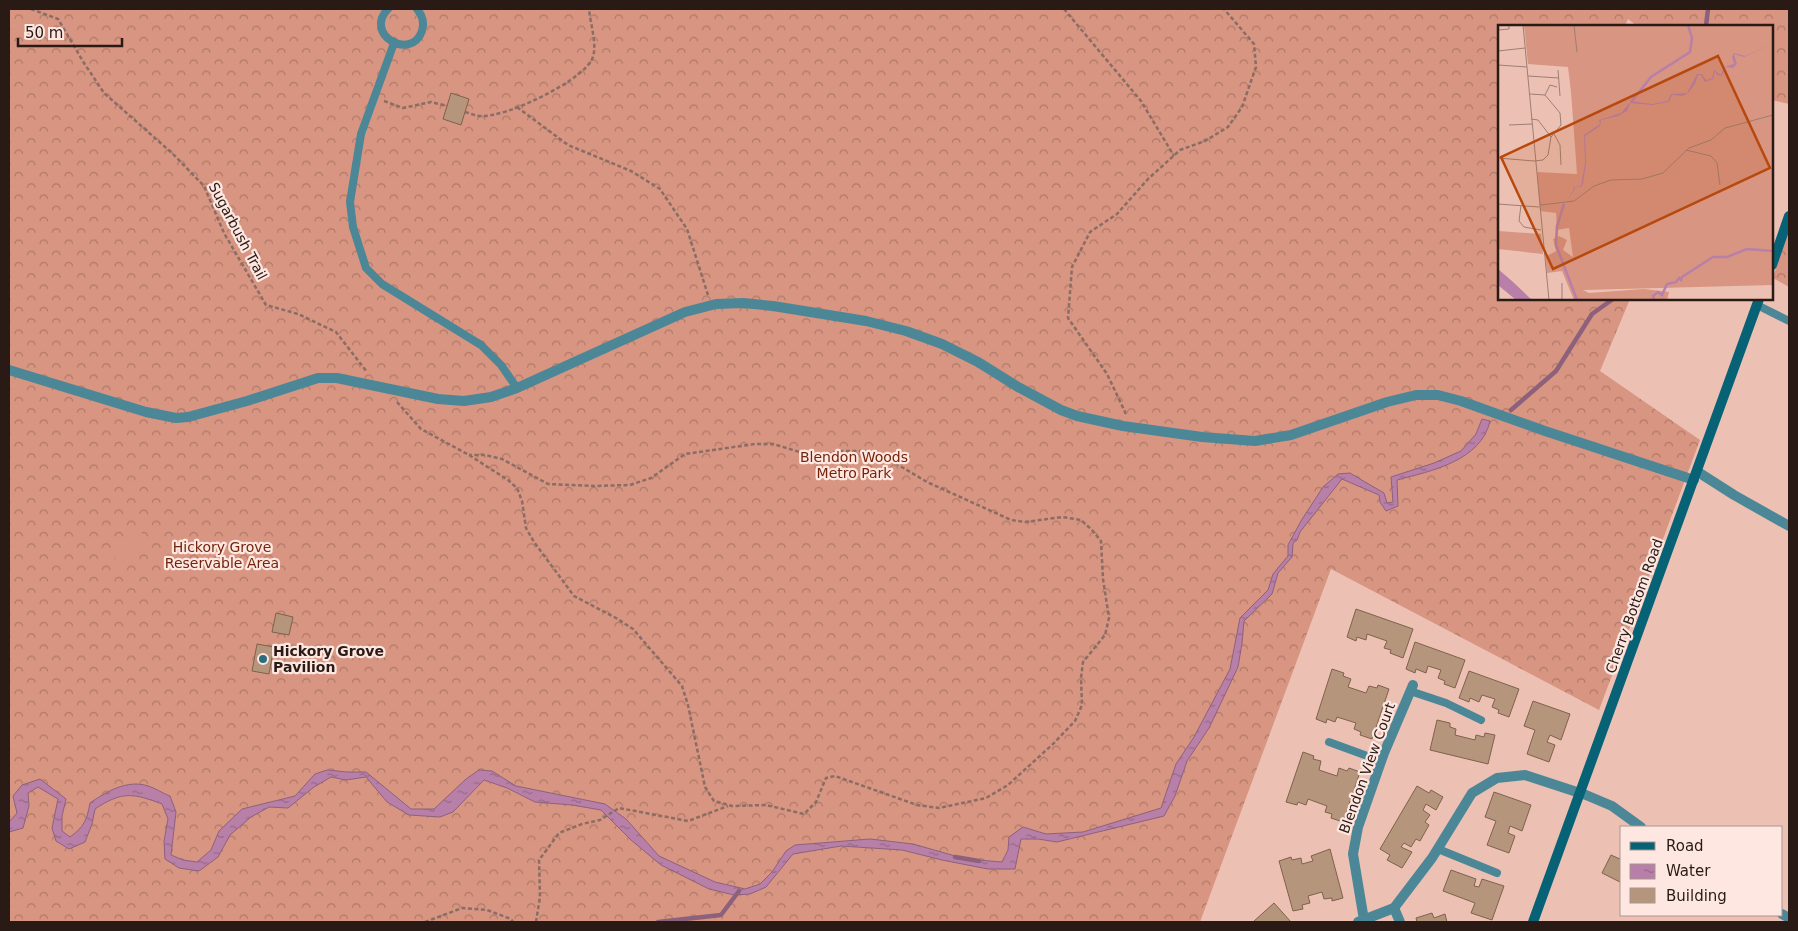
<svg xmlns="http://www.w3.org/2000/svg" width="1798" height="931" viewBox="0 0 1798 931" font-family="'DejaVu Sans',sans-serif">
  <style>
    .forest { fill: url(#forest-crowns) }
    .pitch { fill: #d89581 }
    .water { fill: url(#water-ripples); stroke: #8d617c }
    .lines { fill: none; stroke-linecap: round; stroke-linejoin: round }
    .stream { stroke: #8d617c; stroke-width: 4.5 }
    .building { fill: #b6957d; stroke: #80614b }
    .path { stroke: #8a6d64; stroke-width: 2.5; stroke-dasharray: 4 2.5; stroke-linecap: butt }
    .lane { stroke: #4c8797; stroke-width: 8 }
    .street { stroke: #4c8797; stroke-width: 10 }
    .secondary { stroke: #086275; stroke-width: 10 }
    .poi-dot { fill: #296d7e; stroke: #fee7e1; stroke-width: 2 }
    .labels { text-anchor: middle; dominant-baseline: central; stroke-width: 4.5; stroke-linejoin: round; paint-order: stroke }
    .street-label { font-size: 14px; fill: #291a15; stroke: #fee7e1 }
    .park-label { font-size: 14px; fill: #74240a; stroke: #fee7e1 }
    .poi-label { font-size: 14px; font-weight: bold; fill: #291a15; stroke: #fee7e1; text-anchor: start }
    .inset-river { fill: none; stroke: #b880a8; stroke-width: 2.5 }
    .inset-road { fill: none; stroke: #9e7e74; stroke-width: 1 }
    .view { fill: #b8490e; fill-opacity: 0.15; stroke: #b8490e; stroke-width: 2.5 }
    .inset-edge { fill: none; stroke: #291a15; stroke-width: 2.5 }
  </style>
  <defs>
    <pattern id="forest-crowns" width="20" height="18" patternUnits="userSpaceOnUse" patternTransform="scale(1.25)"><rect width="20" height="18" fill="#d89581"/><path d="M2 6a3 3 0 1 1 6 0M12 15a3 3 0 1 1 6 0" fill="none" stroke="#af7968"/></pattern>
    <pattern id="water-ripples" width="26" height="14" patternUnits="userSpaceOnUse" patternTransform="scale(1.25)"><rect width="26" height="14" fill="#b880a8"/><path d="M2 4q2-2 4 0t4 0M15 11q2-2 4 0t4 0" fill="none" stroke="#966888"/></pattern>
  </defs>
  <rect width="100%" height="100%" fill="#ecc1b4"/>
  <g class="forest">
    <path d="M 9,9 L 1789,9 L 1789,104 L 1772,100 L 1772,26 L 1637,26 L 1628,19 L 1625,26 L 1499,26 L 1499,299 L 1630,299 L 1600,371 L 1700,440 L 1599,710 L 1331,569 L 1200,922 L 9,922 Z"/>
    <path d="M 1789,226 L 1789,287 L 1773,278 Z"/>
  </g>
  <path class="pitch" d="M 135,526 L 150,541 L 124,567 L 109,552 Z"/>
  <path class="water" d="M 1482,419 L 1490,421 C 1481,461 1431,471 1397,480 L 1398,506 L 1386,511 L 1380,502 L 1379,495 L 1342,479 L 1300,532 L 1297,540 L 1293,543 L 1292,557 L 1278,573 L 1272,594 L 1244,621 L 1242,643 L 1238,667 L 1209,728 L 1187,761 L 1175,796 L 1164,816 L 1057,842 L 1038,839 L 1021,839 L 1015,869 L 988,869 L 942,860 L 902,850 L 841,846 L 793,854 L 766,887 L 750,894 L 734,895 L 709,889 L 661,865 L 631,840 L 601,810 L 572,805 L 535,802 L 507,788 L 484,780 L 453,812 L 440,817 L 409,815 L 387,802 L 366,777 L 346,780 L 331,777 L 314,787 L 288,808 L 269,807 L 251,817 L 230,835 L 218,857 L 199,871 L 179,868 L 165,859 L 164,841 L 168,819 L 162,804 C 133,793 122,791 95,809 L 92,824 L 85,842 L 69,849 L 56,841 L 52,828 L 58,799 L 38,787 L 28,793 L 29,806 L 23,828 L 9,832 L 9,822 L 17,813 L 13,796 L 22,785 L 40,779 L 66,799 L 62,816 L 62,831 L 70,837 C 84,827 87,820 90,803 C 106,792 127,779 148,786 C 155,788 162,793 170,796 L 176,812 L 171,855 L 183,860 L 197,862 L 211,850 L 219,831 L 242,809 L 295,796 L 315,774 L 327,770 L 347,772 L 366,772 L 411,809 L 434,809 L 466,779 L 479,770 L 492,771 L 516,786 L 605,804 L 626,819 L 659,856 L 715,882 L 745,889 L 760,884 L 772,872 L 786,851 L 795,845 L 870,839 L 913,844 L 966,859 L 1002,862 L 1008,850 L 1009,837 L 1023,827 L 1046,834 L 1083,832 L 1161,808 L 1176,764 L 1194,737 L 1230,669 L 1240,618 L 1268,590 L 1273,574 L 1288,556 L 1288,545 L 1301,521 L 1323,487 L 1338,474 L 1350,473 L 1365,482 L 1384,493 L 1387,503 L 1393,502 L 1391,477 L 1434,463 L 1461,451 L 1476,434 Z"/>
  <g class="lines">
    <g class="stream">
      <path d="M 1706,26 L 1708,9"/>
      <path d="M 1511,410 L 1556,371 L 1592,314 L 1613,299"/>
      <path d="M 955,857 L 979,861"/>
      <path d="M 658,922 L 721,915 L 739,891"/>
    </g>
  </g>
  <g class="building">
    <path d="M 451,93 L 469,99 L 461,125 L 443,119 Z"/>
    <path d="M 1356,609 L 1413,629 L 1403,658 L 1390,653 L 1391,650 L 1384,648 L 1387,641 L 1367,634 L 1366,640 L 1357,637 L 1356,641 L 1347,637 Z"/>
    <path d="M 276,613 L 293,617 L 289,635 L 272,632 Z"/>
    <path d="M 1415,642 L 1465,660 L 1455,688 L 1444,684 L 1445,681 L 1438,678 L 1441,670 L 1428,666 L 1426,673 L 1416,669 L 1415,673 L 1406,669 Z"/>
    <path d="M 257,644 L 274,647 L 269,674 L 252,671 Z"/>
    <path d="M 1332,669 L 1344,673 L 1343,676 L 1351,679 L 1348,687 L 1366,693 L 1369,686 L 1377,688 L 1378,685 L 1389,689 L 1372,739 L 1360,735 L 1361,732 L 1354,729 L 1356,723 L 1337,717 L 1335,722 L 1327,719 L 1326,723 L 1316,719 Z"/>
    <path d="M 1469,671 L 1519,689 L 1509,717 L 1498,713 L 1499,710 L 1492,707 L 1495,699 L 1482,695 L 1479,702 L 1470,698 L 1469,702 L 1459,698 Z"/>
    <path d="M 1533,701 L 1570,714 L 1561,740 L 1550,735 L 1547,742 L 1555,745 L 1549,762 L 1527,754 L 1535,730 L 1524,726 Z"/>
    <path d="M 1437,720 L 1450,723 L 1450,727 L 1456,729 L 1455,735 L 1475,740 L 1476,735 L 1484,737 L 1485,733 L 1495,735 L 1488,764 L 1430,750 Z"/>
    <path d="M 1303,752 L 1314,756 L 1313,759 L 1321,761 L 1319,770 L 1337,776 L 1339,768 L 1347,771 L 1349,768 L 1360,772 L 1343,822 L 1331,818 L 1332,814 L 1325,812 L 1327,806 L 1308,799 L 1306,805 L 1298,802 L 1297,805 L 1286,802 Z"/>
    <path d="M 1417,786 L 1429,793 L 1431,790 L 1443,797 L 1436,810 L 1426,804 L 1423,810 L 1430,815 L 1425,822 L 1429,825 L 1420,841 L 1416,839 L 1411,847 L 1404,843 L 1401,847 L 1412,852 L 1402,868 L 1387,860 L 1390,855 L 1380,849 Z"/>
    <path d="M 1494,792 L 1531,805 L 1522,831 L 1510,826 L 1508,833 L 1515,836 L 1509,853 L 1487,845 L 1496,821 L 1485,817 Z"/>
    <path d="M 1330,849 L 1343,898 L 1332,901 L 1332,898 L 1324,899 L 1322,892 L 1308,896 L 1310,903 L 1302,905 L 1303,909 L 1293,911 L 1279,861 L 1291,857 L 1292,860 L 1301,858 L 1302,864 L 1313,861 L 1311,856 Z"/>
    <path d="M 1611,855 L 1622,860 L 1622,883 L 1602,873 Z"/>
    <path d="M 1451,870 L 1476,879 L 1474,886 L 1479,887 L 1482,879 L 1504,886 L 1492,920 L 1471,913 L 1475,903 L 1443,891 Z"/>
    <path d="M 1274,903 L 1291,922 L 1253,922 Z"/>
    <path d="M 1432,913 L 1434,918 L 1445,914 L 1447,922 L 1417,922 L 1416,918 Z"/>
  </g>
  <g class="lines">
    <g class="path">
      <path d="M 31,9 L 58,19 L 84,63 L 104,93 L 173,154 L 204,186 L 224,233 L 266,305 L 298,314 L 336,332 L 367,372"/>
      <path d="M 1064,9 L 1141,101 L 1174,156"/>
      <path d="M 384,101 L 403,108 L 431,102 L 447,106"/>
      <path d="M 517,107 L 568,145 L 631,171 L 660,189 L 687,229 L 708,295"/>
      <path d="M 465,112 C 470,113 475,116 480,116 C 505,118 578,83 591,61 C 599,49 590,23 589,9"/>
      <path d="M 397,402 L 421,429 L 469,455 L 508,480 L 517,488 L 522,501 L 526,528 L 534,542 L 574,596 L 616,618 L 633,629 L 682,686 L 688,705 L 705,787 L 714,801 L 732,806 L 766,805 L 804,814 L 816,802 L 826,778 L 835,776 L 917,805 L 939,808 L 986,798 L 1008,785 L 1053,744 L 1075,721 L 1082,705 L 1081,678 L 1083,662 L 1105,635 L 1109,618 L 1103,579 L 1101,541 L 1092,530 L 1081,520 L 1062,517 L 1025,522 L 1011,520 L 927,482 L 885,457 L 866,451 L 843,451 L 813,456 L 773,444 L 755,444 L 685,454 L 651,478 L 630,485 L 594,486 L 548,484 L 502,459 L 485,455 L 469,455"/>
      <path d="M 1126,414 L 1107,374 L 1068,318 L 1072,267 L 1090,232 L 1117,214 L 1148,179 L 1180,150 L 1205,141 L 1228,127 L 1242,107 L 1256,67 L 1254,44 L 1224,9"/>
      <path d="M 425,922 L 462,908 L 487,910 L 511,919 L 513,922"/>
      <path d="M 536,922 L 540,897 L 539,860 L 559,833 L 582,824 L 600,820 L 619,808 L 688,821 L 728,806"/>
    </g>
    <g class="lane">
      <path d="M 388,9 C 363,34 411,62 422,31 C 425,22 422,15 417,9"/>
      <path d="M 394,43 L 361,134 L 350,202 L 353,227 L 366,268 L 382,284 L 481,345 L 501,365 L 517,388"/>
      <path d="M 1757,305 L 1789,321"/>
      <path d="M 1410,691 L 1446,703 L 1481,720"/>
      <path d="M 1329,742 L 1381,761"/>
      <path d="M 1438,849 L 1497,873"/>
    </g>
    <g class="street">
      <path d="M 9,370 L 146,412 L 176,418 L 188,417 L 247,401 L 318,378 L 337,378 L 438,399 L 464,401 L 491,397 L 517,388 L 685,312 L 716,304 L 743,303 L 773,306 L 866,321 L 906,331 L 942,344 L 978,362 L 1018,387 L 1061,410 L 1077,416 L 1123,426 L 1202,437 L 1255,441 L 1291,435 L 1387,402 L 1416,395 L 1438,395 L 1461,401 L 1545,431 L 1694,480"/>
      <path d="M 1698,472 L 1734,495 L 1789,526"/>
      <path d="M 1394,908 L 1400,922"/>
      <path d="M 1782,914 L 1789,918"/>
      <path d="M 1364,920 L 1353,854 L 1358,827 L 1384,753 L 1413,685"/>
      <path d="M 1358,922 L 1394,908 L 1432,858 L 1472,793 L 1497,778 L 1525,775 L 1586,795 L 1612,806 L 1641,827"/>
    </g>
    <g class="secondary">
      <path d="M 1772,265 L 1789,216"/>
      <path d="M 1533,922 L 1759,299"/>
    </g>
  </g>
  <circle class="poi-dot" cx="263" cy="659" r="5"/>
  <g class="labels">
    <g class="street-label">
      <text transform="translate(238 231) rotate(62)">Sugarbush Trail</text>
      <text transform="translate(1634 606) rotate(-70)">Cherry Bottom Road</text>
      <text transform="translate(1367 768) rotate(-70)">Blendon View Court</text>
    </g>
    <g class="park-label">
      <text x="854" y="457">Blendon Woods<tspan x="854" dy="16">Metro Park</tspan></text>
      <text x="222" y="547">Hickory Grove<tspan x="222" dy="16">Reservable Area</tspan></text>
    </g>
    <g class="poi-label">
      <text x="273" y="651">Hickory Grove<tspan x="273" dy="16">Pavilion</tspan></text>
    </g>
  </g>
  <g transform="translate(1498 25)">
    <rect width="275" height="275" fill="#ecc1b4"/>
    <path d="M 26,0 L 275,0 L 275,260 L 85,265 L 91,268 L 146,264 L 171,267 L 169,275 L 76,275 L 64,246 L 49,248 L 47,232 L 58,226 L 55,214 L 61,211 L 69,215 L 65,225 L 75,232 L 71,203 L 59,205 L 58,188 L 42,186 L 39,147 L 79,149 L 73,67 L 70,42 L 30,39 ZM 0,206 L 43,209 L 45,229 L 0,224 Z" fill="#d89581"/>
    <path d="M 275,19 L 246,32 L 236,29 L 239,39 L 235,43 L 227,42 L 224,51 L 219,50 L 217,46 L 215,54 L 207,57 L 203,50 L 200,50 L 197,59 L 191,67 L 185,71 L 174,70 L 171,77 L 154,80 L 132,78 L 129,86 L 120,91 L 103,95 L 102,101 L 87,111 L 88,138 L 85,159 L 83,162 L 76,161 L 77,164 L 69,176 L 76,164 L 75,161 L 83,161 L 87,138 L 86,110 L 102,99 L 101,95 L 123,88 L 133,76 L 154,79 L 170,76 L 173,69 L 189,68 L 199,49 L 204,49 L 208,55 L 214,53 L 216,45 L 223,50 L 226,42 L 236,39 L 234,32 L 236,28 L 247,31 ZM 0,244 L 14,256 L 34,275 L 18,275 L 0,260 Z" fill="#b880a8"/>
    <path class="inset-river" d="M 133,77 L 153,52 L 192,27 L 194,13 L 190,0M 66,179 L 59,201 L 58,220 L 79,275M 156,275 L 155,271 L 160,267 L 164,270 L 169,259 L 178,257 L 181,253 L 183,255 L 184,252 L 215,232 L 229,232 L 249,224 L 275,226"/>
    <path class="inset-road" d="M 25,0 L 51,275M 76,0 L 79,27M 0,5 L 11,4 L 11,0M 0,26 L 27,23M 0,40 L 29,42M 60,45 L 62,71M 30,51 L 61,53M 47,70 L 52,60 L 59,62M 33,94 L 40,95 L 53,112M 11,100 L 34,99M 56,109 L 62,120 L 63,140M 188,125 L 213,131 L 219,138 L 222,160M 0,133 L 36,136 L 45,135 L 50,130 L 53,112 L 63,100 L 62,88 L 47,70 L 32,69M 0,179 L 41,182M 23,180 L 21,196 L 26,202 L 43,205M 43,180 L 76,176 L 96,161 L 113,155 L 144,154 L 165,148 L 191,123 L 213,115 L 227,103 L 275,90M 64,258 L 64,275"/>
    <path class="view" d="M 220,31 L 272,143 L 55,244 L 3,132 Z"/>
    <rect width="275" height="275" class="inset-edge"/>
  </g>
  <rect width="1798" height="931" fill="none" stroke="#291a15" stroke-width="20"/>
  <rect x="1620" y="826" width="162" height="90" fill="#fee7e1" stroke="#a9958f"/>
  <rect x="1630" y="842" width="25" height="8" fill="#086275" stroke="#a9958f"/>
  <text x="1666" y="851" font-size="15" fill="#291a15">Road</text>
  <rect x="1630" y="864" width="25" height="15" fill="url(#water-ripples)" stroke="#a9958f"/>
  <text x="1666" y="876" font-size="15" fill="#291a15">Water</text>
  <rect x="1630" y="888" width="25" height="15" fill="#b6957d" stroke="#a9958f"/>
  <text x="1666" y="901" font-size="15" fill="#291a15">Building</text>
  <path d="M18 38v8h104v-8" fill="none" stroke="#291a15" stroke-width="2.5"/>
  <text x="25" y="38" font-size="15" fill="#291a15" stroke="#fee7e1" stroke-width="4" paint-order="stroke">50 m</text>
</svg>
